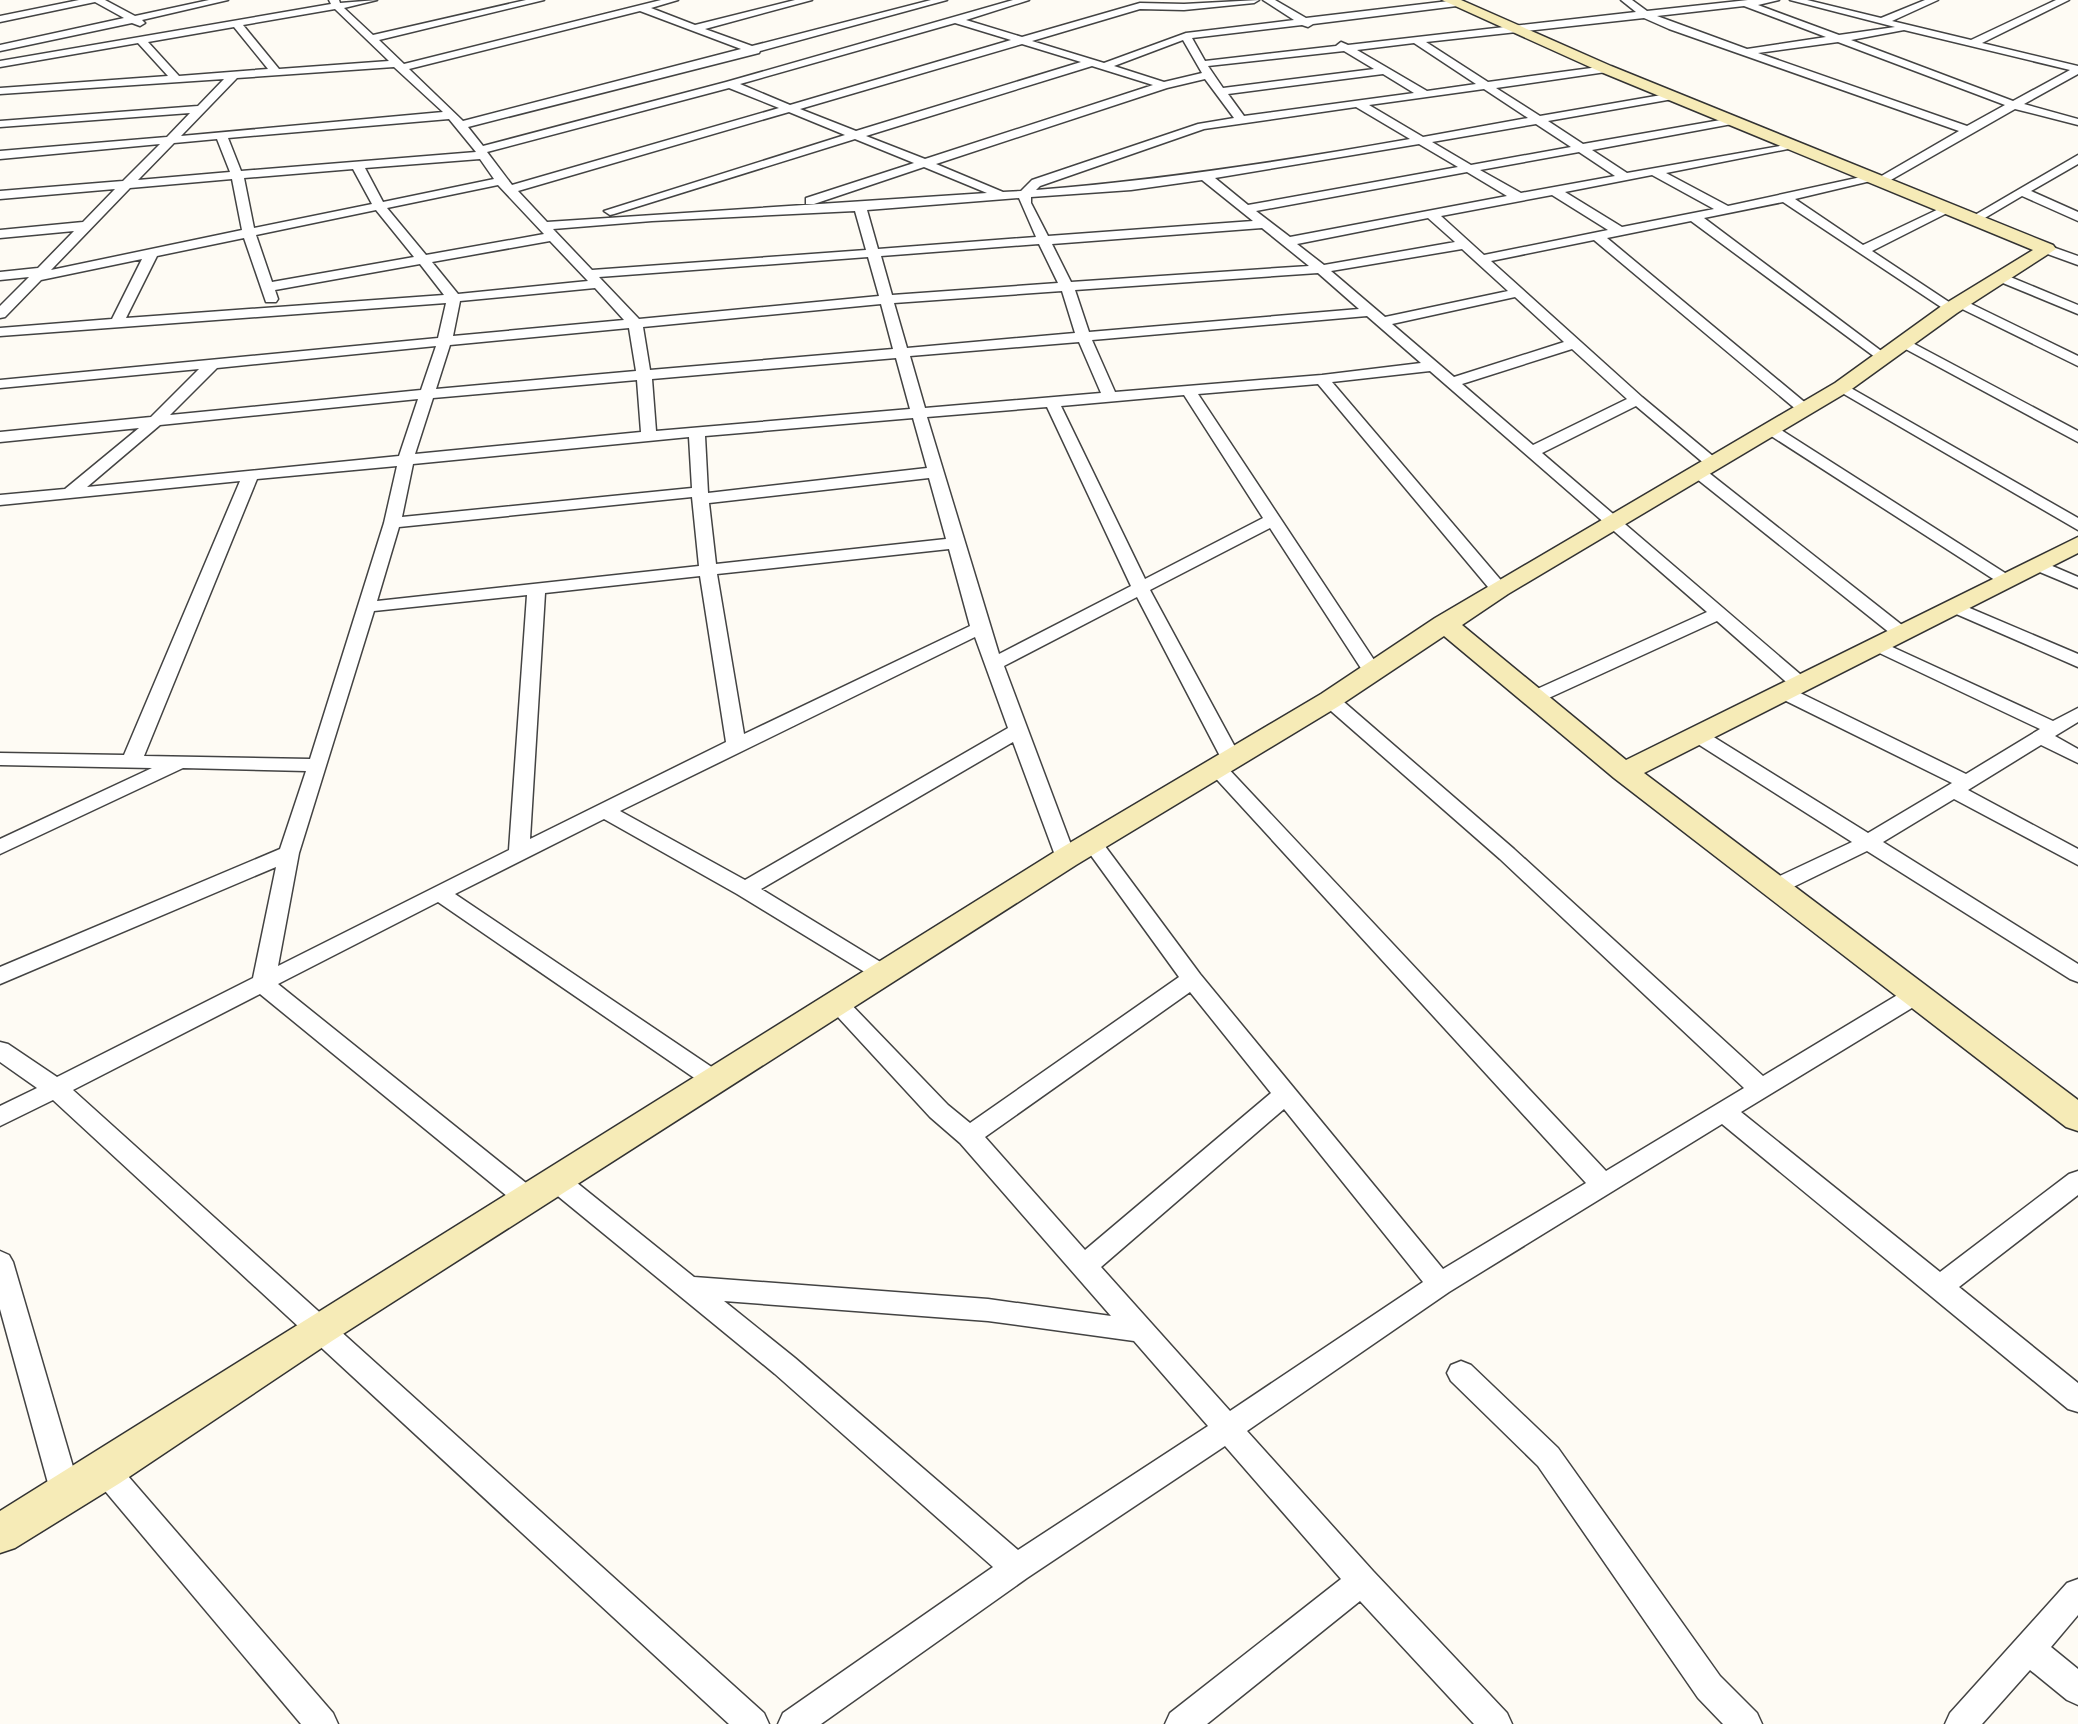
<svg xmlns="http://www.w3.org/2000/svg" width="2078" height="1724" viewBox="0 0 2078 1724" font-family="'Source Serif 4',serif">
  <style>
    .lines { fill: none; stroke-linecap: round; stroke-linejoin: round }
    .street-casing { stroke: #434343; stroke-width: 3 }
    .secondary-casing { stroke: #323232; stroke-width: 3 }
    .street { fill: #fff; fill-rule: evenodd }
    .secondary { fill: #f6ebb7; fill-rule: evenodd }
  </style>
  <rect width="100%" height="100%" fill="#fefbf4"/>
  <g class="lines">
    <defs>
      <g id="street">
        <path d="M 79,0 L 105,0 L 135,16 L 209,0 L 228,0 L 142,20 L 145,23 L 140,26 L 132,23 L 0,51 L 0,45 L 124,18 L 95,2 L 0,22 L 0,16 Z"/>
        <path d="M 329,0 L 339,0 L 340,3 L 377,0 L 344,8 L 373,35 L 526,0 L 544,0 L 379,40 L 404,64 L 661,0 L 678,0 L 651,8 L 695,25 L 795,0 L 812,0 L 705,29 L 752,46 L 931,0 L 947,0 L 760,51 L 759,53 L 468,127 L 483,146 L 726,82 L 1013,0 L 1029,0 L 966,20 L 1022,37 L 1140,3 L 1184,4 L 1259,0 L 1254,3 L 1184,10 L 1140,9 L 1032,41 L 1104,63 L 1186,33 L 1294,20 L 1263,0 L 1275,0 L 1306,18 L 1457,0 L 1462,3 L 1457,6 L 1313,24 L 1308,27 L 1302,25 L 1192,38 L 1205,61 L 1336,46 L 1341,42 L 1348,45 L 1636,12 L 1621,0 L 1632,0 L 1647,11 L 1748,0 L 1779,0 L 1758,5 L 1839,35 L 1895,27 L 1790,0 L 1807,0 L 1881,18 L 1925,0 L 1938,0 L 1892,21 L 1971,40 L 2056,0 L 2069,0 L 1982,43 L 2078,66 L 2078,74 L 2024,104 L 2078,119 L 2078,125 L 2015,109 L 1882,185 L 1876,181 L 1878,178 L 1959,131 L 1669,29 L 1644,18 L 1426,42 L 1488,82 L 1606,66 L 1611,69 L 1606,72 L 1496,88 L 1540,116 L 1673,93 L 1678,96 L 1673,99 L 1548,121 L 1583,144 L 1732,118 L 1738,121 L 1732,124 L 1592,150 L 1627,173 L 1797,143 L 1797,147 L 1793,148 L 1666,173 L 1728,206 L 1875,174 L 1875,180 L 1795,199 L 1863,245 L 1945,206 L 1953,206 L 1955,209 L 1872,251 L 1955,306 L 1957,309 L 1950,313 L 1783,202 L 1704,218 L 1888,356 L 1890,359 L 1888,362 L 1883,363 L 1691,221 L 1607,238 L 1808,405 L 1811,408 L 1803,413 L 1798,411 L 1594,240 L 1491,261 L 1642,397 L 1720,462 L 1712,467 L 1706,465 L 1636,406 L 1542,453 L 1807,680 L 1809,684 L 1807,688 L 1793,688 L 1717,621 L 1540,702 L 1526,702 L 1524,698 L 1526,694 L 1707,612 L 1430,371 L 1332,382 L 1505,585 L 1508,589 L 1505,593 L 1493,593 L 1318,384 L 1198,394 L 1382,672 L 1380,676 L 1366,676 L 1270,528 L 1150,590 L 1241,758 L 1238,762 L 1224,762 L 1221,758 L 1137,597 L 1004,666 L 1076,858 L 1073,863 L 1059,863 L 1056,858 L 1013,742 L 761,889 L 892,969 L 895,974 L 892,979 L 884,982 L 876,979 L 737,894 L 604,819 L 455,894 L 722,1074 L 726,1080 L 722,1086 L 714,1089 L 706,1086 L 438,902 L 278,984 L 536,1191 L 540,1198 L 536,1205 L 527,1208 L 518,1205 L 260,994 L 73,1090 L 764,1713 L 769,1724 L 729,1724 L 53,1100 L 0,1126 L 0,1106 L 37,1088 L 0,1062 L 0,1042 L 8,1044 L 57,1077 L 253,978 L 276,867 L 0,984 L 0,967 L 280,849 L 306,771 L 183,768 L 0,854 L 0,839 L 152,768 L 0,765 L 0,753 L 124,755 L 240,481 L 0,505 L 0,495 L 65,489 L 139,428 L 0,442 L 0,432 L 151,417 L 199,369 L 0,388 L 0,380 L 438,338 L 446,303 L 0,336 L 0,328 L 112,319 L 142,259 L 41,280 L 5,317 L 0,318 L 0,306 L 29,277 L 0,280 L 0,272 L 38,268 L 74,231 L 0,238 L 0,230 L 83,222 L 115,189 L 0,199 L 0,191 L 123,181 L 160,144 L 0,159 L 0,151 L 167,137 L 190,113 L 0,127 L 0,121 L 198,106 L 224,79 L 0,94 L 0,88 L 168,76 L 138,43 L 0,67 L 0,61 L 331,4 ZM 1744,6 L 1826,37 L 1747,49 L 1657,16 ZM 335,9 L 389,61 L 279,69 L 243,25 ZM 640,11 L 741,49 L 463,121 L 409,69 ZM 955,23 L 1011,40 L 790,105 L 740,84 ZM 234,27 L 268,69 L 179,76 L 148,42 ZM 1904,30 L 2070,70 L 2013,101 L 1851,40 ZM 1183,40 L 1202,73 L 1164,82 L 1114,66 ZM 1838,42 L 2005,105 L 1967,126 L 1758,53 ZM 1414,43 L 1476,84 L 1427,91 L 1357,50 ZM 1022,44 L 1081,62 L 856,131 L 800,109 ZM 1344,51 L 1374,69 L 1223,88 L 1208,66 ZM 1092,66 L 1153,85 L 925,159 L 866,136 ZM 394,67 L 443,112 L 181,136 L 237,78 ZM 1383,74 L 1414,93 L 1244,116 L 1228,94 ZM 1205,79 L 1234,118 L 1198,124 L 1032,180 L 1021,191 L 1003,192 L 936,164 L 1167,88 ZM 729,88 L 779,108 L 512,185 L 487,152 ZM 1484,89 L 1528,118 L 1423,137 L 1369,105 ZM 1356,107 L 1410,139 C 1286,161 1162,180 1036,190 L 1040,186 L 1204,129 ZM 789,112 L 845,135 L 604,211 L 610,215 L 614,214 L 855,139 L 914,163 L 806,198 L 806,204 L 814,204 L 924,167 L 987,193 L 547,222 L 518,191 ZM 449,119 L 476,152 L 241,171 L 228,138 ZM 1536,124 L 1571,147 L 1471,165 L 1432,142 ZM 217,139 L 230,172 L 138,180 L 174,143 ZM 1419,144 L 1458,167 L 1248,205 L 1215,178 ZM 1579,152 L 1615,176 L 1521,193 L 1480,170 ZM 480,159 L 494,179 L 383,202 L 365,168 ZM 353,169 L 372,204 L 254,228 L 244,178 ZM 1467,172 L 1507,196 L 1290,237 L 1256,211 ZM 1652,175 L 1714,209 L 1622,227 L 1565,192 ZM 232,179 L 242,230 L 51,270 L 130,188 ZM 1202,180 L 1253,221 L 1048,236 L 1031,203 L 1031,197 L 1131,190 ZM 498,185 L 544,234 L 426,255 L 387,208 ZM 1552,195 L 1608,230 L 1484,255 L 1441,216 ZM 1019,198 L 1036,237 L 878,249 L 867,210 ZM 376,210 L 414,257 L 272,282 L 256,235 ZM 855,211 L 866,250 L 592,270 L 553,229 L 652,221 ZM 1428,218 L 1455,242 L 1324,265 L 1297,244 ZM 1262,228 L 1309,266 L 1071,282 L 1052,244 ZM 244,238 L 266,302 L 276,302 L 278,299 L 275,290 L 420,264 L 444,295 L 126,318 L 157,256 ZM 550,241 L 588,281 L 458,294 L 432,262 ZM 1039,244 L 1058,283 L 892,295 L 881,256 ZM 1462,249 L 1508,291 L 1385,317 L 1331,271 ZM 868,257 L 879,296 L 639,319 L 599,277 ZM 1318,273 L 1359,309 L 1089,332 L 1075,290 ZM 595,288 L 624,320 L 453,336 L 460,301 ZM 1062,291 L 1075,333 L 907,348 L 894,303 ZM 1515,297 L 1564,342 L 1454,377 L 1392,324 ZM 881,304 L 893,349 L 650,370 L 643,327 ZM 1367,316 L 1421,363 L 1322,375 L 1115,392 L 1092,340 ZM 629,328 L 636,371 L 436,389 L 450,345 ZM 1079,342 L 1101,393 L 925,408 L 910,356 ZM 436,346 L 421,390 L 170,415 L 217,368 ZM 1572,349 L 1627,399 L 1533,445 L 1462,384 ZM 896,358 L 910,409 L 656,431 L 652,379 ZM 637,380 L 641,432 L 415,454 L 433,398 ZM 1184,395 L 1263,518 L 1145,579 L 1061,406 ZM 418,399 L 399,456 L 87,487 L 160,425 ZM 1047,407 L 1131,586 L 999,654 L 927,417 ZM 913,418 L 927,468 L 708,493 L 705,436 ZM 689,437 L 692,488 L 402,517 L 413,464 ZM 397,466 L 384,523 L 310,759 L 144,756 L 257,479 ZM 929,478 L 946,539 L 716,564 L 709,503 ZM 692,497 L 699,566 L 377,601 L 399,527 ZM 949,549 L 970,626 L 744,734 L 717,574 ZM 700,576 L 726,742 L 530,839 L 545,593 ZM 527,595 L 509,850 L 278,966 L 299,853 L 374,611 ZM 975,637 L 1008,728 L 745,880 L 620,811 Z"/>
        <path d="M 2078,155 L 2078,164 L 2031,191 L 2078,212 L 2078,221 L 2022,196 L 1978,222 L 1974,223 L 1968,219 Z"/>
        <path d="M 2047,245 L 2078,256 L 2078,265 L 2042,252 L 2041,249 Z"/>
        <path d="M 2003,274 L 2078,305 L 2078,314 L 1998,281 L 1996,278 Z"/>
        <path d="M 1961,299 L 2078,356 L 2078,366 L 1956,306 L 1956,300 Z"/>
        <path d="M 1905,339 L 2078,431 L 2078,442 L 1900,346 L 1900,340 Z"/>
        <path d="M 1842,383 L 2078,518 L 2078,530 L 1837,390 L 1835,387 Z"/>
        <path d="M 1770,424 L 1775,426 L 2016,580 L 2007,585 L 2001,584 L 1765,432 L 1762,429 L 1765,426 Z"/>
        <path d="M 1698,467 L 1704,469 L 1907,629 L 1910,633 L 1907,637 L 1895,637 L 1692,475 L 1690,472 Z"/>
        <path d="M 2036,559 L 2078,577 L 2078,588 L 2030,568 L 2027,564 Z"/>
        <path d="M 1953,601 L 2078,654 L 2078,667 L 1947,610 L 1944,606 Z"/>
        <path d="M 1877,640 L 2053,721 L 2078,708 L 2078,722 L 2055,736 L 2078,749 L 2078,763 L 2041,745 L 1968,790 L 2078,849 L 2078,865 L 1954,799 L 1883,842 L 2078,964 L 2078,982 L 2070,979 L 1867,851 L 1783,892 L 1767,892 L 1764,887 L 1767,882 L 1852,842 L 1690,739 L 1687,735 L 1690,731 L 1704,731 L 1868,833 L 1952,783 L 1776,696 L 1774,692 L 1776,688 L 1790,688 L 1966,774 L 2040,729 L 1871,649 L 1868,645 Z"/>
        <path d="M 1330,694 L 1337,696 L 1514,849 L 1763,1076 L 1909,988 L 1917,986 L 1925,988 L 1928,994 L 1925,1000 L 1741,1112 L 1940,1272 L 2069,1174 L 2078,1171 L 2078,1195 L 1959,1287 L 2078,1383 L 2078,1412 L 2068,1409 L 1722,1124 L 1449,1292 L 1247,1431 L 1373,1571 L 1507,1713 L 1512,1724 L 1474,1724 L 1360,1601 L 1207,1724 L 1165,1724 L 1170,1713 L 1341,1579 L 1225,1446 L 1027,1578 L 821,1724 L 778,1724 L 783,1713 L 993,1567 L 775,1374 L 548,1188 L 544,1181 L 548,1174 L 557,1171 L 566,1174 L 694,1277 L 988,1299 L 1111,1316 L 960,1143 L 930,1117 L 825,1003 L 828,997 L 836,995 L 844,997 L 948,1105 L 970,1123 L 1179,977 L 1082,843 L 1085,838 L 1099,838 L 1200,974 L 1443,1269 L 1586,1183 L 1209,771 L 1206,767 L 1209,763 L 1223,763 L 1606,1171 L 1744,1088 L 1500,859 L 1323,704 L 1321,700 L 1323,696 ZM 1190,992 L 1271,1093 L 1085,1250 L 985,1137 ZM 1284,1109 L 1423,1282 L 1230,1411 L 1101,1267 ZM 724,1301 L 988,1321 L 1134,1341 L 1208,1426 L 1018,1550 L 795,1358 Z"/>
        <path d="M 0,1251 L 9,1255 L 13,1262 L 81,1494 L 76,1503 L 66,1507 L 56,1503 L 51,1494 L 0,1309 Z"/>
        <path d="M 1461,1361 L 1471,1365 L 1558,1448 L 1720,1676 L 1757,1713 L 1762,1724 L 1723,1724 L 1698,1698 L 1538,1466 L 1451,1381 L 1447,1373 L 1451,1365 Z"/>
        <path d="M 105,1457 L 115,1461 L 333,1713 L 338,1724 L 301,1724 L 95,1479 L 91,1470 L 95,1461 Z"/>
        <path d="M 2078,1579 L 2078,1615 L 2051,1647 L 2078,1669 L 2078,1705 L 2067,1700 L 2030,1670 L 1982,1724 L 1945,1724 L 1950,1713 L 2067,1583 Z"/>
      </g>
      <path id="secondary" d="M 1442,0 L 1461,0 L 1611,66 L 2053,245 L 2056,249 L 1957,313 L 1849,391 L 1508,594 L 1462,625 L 1626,760 L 2078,537 L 2078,553 L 1644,773 L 2078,1100 L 2078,1131 L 2066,1127 L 1614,778 L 1444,636 L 1339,706 L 1076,865 L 332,1341 L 120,1483 L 15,1548 L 0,1553 L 0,1511 L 1056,851 L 1321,694 L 1435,618 L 1835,383 L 1943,305 L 2033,250 L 1601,72 Z"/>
    </defs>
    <use href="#street" class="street-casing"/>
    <use href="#secondary" class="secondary-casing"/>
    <use href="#street" class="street"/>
    <use href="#secondary" class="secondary"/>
  </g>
</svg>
